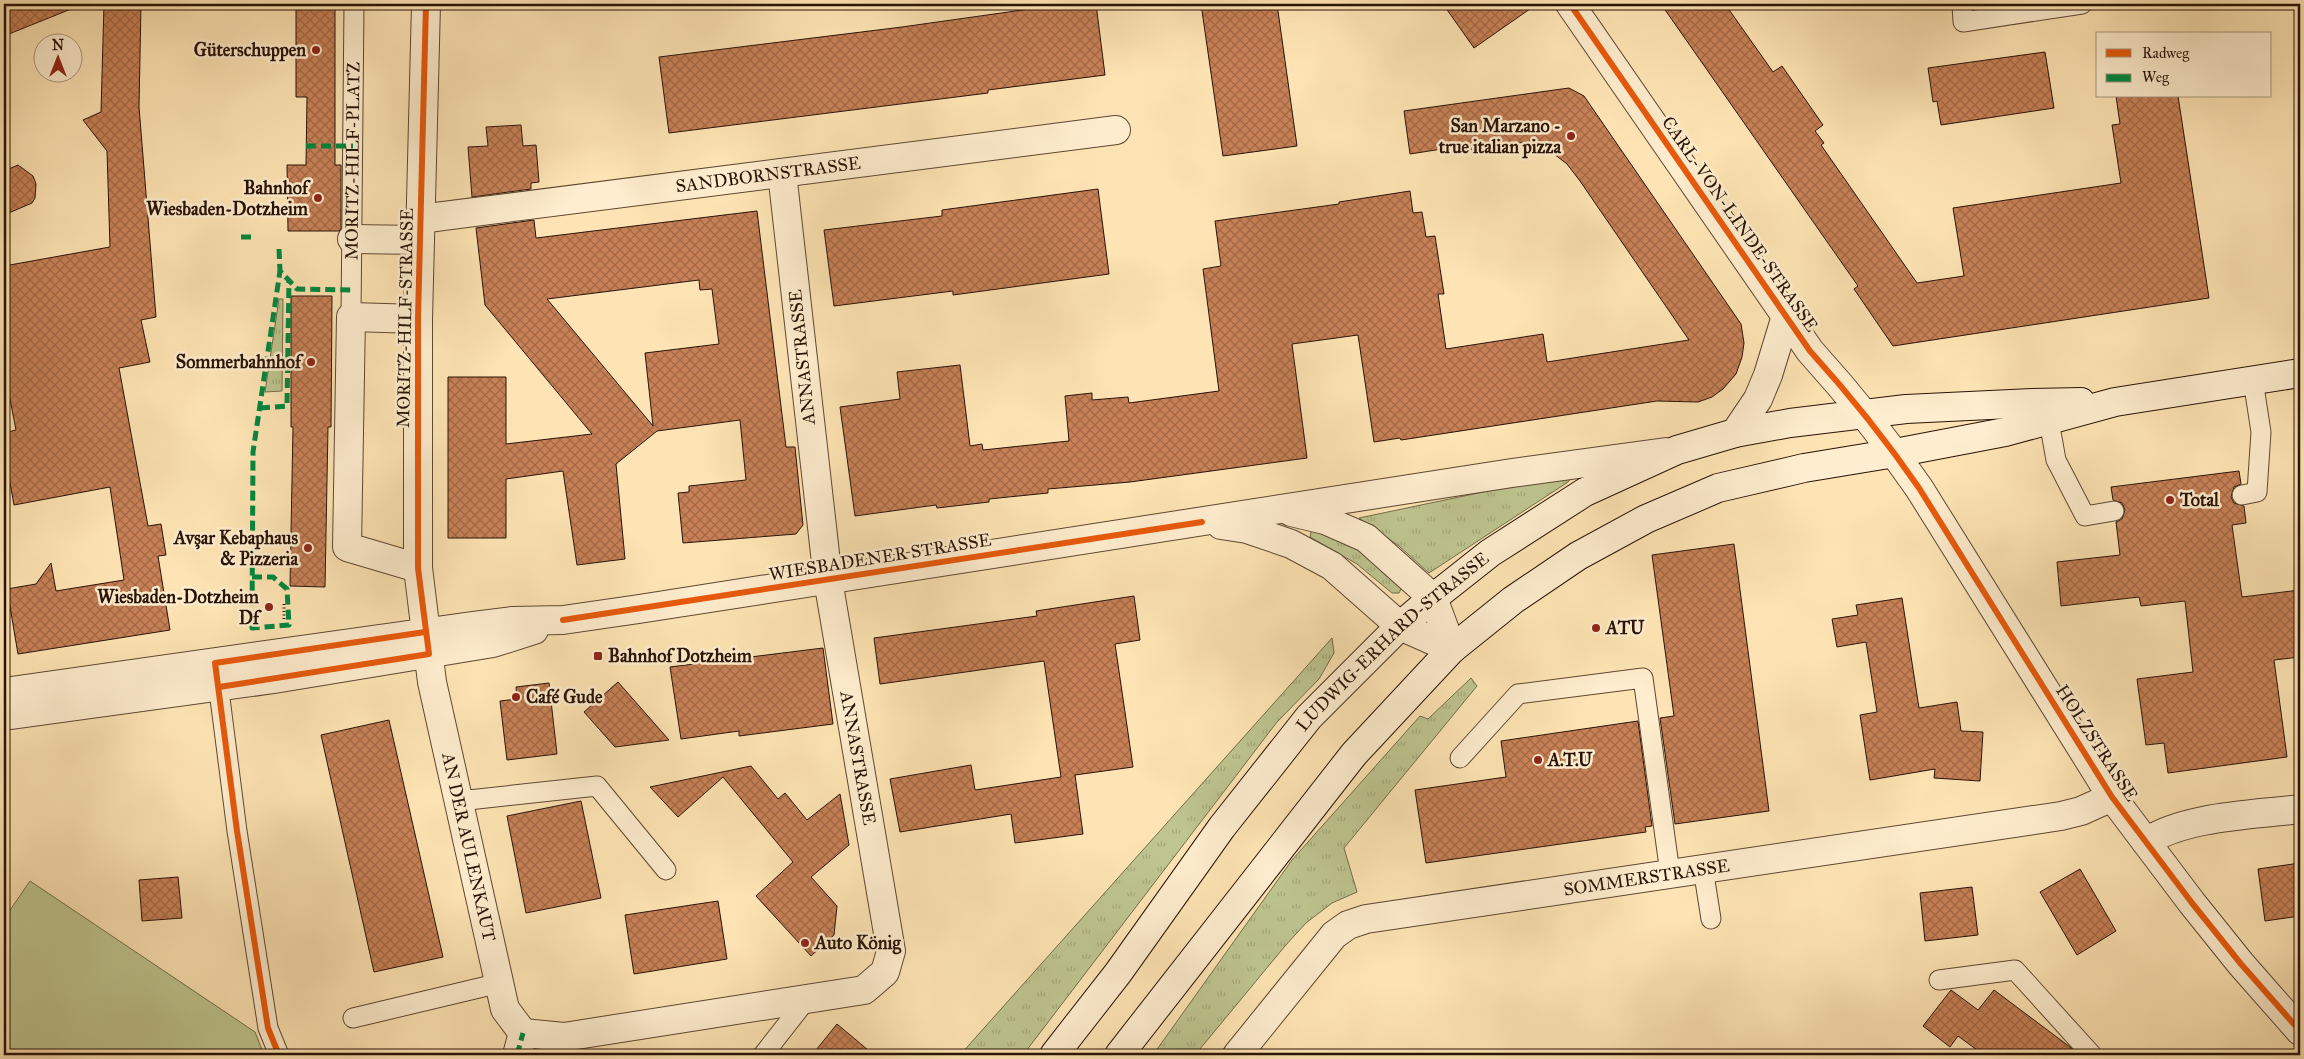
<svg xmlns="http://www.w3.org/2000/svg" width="2304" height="1059" viewBox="0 0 2304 1059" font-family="'IM FELL Great Primer',serif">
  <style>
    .grass { fill: url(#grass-tufts); stroke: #736c4b }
    .green { fill: #bec58f; stroke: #736c4b }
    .building { fill: url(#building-cross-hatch); stroke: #281307; fill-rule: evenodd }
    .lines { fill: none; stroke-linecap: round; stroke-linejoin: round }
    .service-casing { stroke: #5e4732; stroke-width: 21 }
    .minor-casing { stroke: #5e4732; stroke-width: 30 }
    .tertiary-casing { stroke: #5e4732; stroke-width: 30 }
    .secondary-casing { stroke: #281307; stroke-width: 30 }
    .path { stroke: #281307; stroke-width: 3; stroke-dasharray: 1 2.5; stroke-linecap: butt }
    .service { stroke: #feedce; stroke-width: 19 }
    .minor { stroke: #feedce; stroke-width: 28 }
    .tertiary { stroke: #feedce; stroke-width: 28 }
    .secondary { stroke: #feedce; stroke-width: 28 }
    .quiet { stroke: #00873e; stroke-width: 5; stroke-dasharray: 10 5; stroke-linecap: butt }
    .cycleway-casing { stroke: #feedce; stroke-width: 9 }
    .cycleway { stroke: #e8590c; stroke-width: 6 }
    .poi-dot { fill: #8f2418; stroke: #feedce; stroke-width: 2 }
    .labels { text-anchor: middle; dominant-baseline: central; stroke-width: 5; stroke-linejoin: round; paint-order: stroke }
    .poi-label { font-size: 18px; font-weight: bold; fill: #281307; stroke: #feedce; text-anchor: end }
    .street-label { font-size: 18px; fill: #281307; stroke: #feedce }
  </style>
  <defs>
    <pattern id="grass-tufts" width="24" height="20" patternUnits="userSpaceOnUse" patternTransform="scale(1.25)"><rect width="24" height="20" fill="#bec58f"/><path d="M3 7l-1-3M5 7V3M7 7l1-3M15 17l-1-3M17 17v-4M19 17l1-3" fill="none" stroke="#a3a87a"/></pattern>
    <pattern id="building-cross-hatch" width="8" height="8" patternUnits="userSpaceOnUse" patternTransform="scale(1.25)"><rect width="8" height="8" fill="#c88157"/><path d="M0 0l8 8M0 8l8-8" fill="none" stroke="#a26846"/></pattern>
  </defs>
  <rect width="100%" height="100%" fill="#fee4b4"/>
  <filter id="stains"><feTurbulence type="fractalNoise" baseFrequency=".004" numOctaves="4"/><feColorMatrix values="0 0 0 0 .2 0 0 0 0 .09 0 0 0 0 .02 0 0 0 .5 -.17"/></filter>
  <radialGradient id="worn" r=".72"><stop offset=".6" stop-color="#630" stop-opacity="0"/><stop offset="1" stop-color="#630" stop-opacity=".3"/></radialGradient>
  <g class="grass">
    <path d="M 279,299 L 283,299 L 282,391 L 265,392 Z"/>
    <path d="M 1569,474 L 1573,476 L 1568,482 L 1429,573 L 1399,546 L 1359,518 Z"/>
    <path d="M 1312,528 C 1344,542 1381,558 1401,589 L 1399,593 L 1392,593 L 1357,564 L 1310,537 Z"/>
    <path d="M 1332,638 L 1334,653 L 1319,679 L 1277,722 L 1023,1055 L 960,1055 Z"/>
    <path d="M 1471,678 L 1477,686 L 1344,848 L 1357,892 L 1332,903 L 1306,923 L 1285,946 L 1195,1055 L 1153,1055 L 1292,860 L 1420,716 L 1428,719 Z"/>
  </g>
  <path class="green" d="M 30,881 L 255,1032 L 264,1055 L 4,1055 L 4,919 Z"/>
  <g class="building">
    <path d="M 4,4 L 81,4 L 81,5 L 4,36 Z"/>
    <path d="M 104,4 L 141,4 L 139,107 L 156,317 L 141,320 L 150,362 L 119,368 L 148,526 L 161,524 L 166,555 L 158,556 L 170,630 L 18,654 L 7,589 L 36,584 L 51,563 L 56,591 L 124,580 L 110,487 L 14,505 L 4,450 L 4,433 L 16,430 L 4,368 L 4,266 L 110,247 L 107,151 L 83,120 L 101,112 Z"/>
    <path d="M 296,4 L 335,4 L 335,165 L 341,165 L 341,229 L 339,231 L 288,231 L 287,165 L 306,165 L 307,97 L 296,97 Z"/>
    <path d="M 1065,4 L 1096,4 L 1105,75 L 988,90 L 988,93 L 669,133 L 659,57 L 902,27 Z"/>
    <path d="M 1201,4 L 1277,4 L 1297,146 L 1223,156 Z"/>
    <path d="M 1443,4 L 1537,4 L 1474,48 Z"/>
    <path d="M 1661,4 L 1725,4 L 1773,72 L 1782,66 L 1823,125 L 1815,131 L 1824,143 L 1821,145 L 1917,283 L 1964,276 L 1953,208 L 2121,183 L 2112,125 L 2120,124 L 2116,96 L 2178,96 L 2209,298 L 1893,346 L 1854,289 L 1858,286 Z"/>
    <path d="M 2045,52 L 2054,108 L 1941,125 L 1937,101 L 1933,102 L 1928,68 Z"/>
    <path d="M 1569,88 L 1584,96 L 1741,324 L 1744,343 L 1742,357 L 1736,374 L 1723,389 L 1712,397 L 1698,402 L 1657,401 L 1401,440 L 1400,438 L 1374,442 L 1358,335 L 1292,344 L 1307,458 L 1130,482 L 1048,489 L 1048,493 L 989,499 L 989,502 L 937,508 L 936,505 L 855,516 L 840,407 L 900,399 L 897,372 L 960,365 L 970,446 L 982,444 L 983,450 L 1069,441 L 1065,396 L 1092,393 L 1092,400 L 1128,397 L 1129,403 L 1219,391 L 1203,269 L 1221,266 L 1215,221 L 1339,204 L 1339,202 L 1410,191 L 1413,213 L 1422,212 L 1426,237 L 1435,236 L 1444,294 L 1438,294 L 1446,349 L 1543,334 L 1547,362 L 1689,340 L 1580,181 L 1567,164 L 1541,144 L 1526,142 L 1462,151 L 1461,146 L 1410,154 L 1404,111 Z"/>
    <path d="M 521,125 L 523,146 L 536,145 L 539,182 L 531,183 L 531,189 L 472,197 L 468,147 L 488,146 L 486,127 Z"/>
    <path d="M 18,165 L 33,176 L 36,184 L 35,198 L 32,203 L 4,215 L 4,171 Z"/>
    <path d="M 1098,189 L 1109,274 L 953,295 L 953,291 L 834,306 L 824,230 L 942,216 L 942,210 Z"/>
    <path d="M 757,211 L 786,447 L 795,447 L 803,525 L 796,534 L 683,543 L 678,493 L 689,492 L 689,486 L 746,480 L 740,420 L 657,431 L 616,464 L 625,559 L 577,565 L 563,471 L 506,479 L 506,538 L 448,538 L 448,377 L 506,377 L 506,444 L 592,434 L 485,305 L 476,228 L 534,220 L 536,238 ZM 699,280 L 700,290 L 712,289 L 719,344 L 645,353 L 653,426 L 547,299 Z"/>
    <path d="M 291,296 L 332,296 L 331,427 L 328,427 L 325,587 L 290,586 L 293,427 L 291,427 Z"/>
    <path d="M 2239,471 L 2241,484 L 2234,487 L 2231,497 L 2234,503 L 2244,506 L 2246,523 L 2232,525 L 2242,597 L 2300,590 L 2300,657 L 2274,660 L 2287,757 L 2168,773 L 2164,743 L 2146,745 L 2137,679 L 2193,672 L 2185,601 L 2141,606 L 2139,597 L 2061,606 L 2057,562 L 2120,555 L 2116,522 L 2122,519 L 2125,510 L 2122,503 L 2113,500 L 2111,487 Z"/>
    <path d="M 1734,544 L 1769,811 L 1675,824 L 1660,718 L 1674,716 L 1652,555 Z"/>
    <path d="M 1134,596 L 1140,640 L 1115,644 L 1133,767 L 1075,775 L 1083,834 L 1015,843 L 1011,814 L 900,832 L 890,779 L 971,765 L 975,790 L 1061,777 L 1044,661 L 880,684 L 874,638 L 1037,616 L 1036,611 Z"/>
    <path d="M 1902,598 L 1919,708 L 1957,702 L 1961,731 L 1983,732 L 1980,781 L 1934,778 L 1935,769 L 1870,780 L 1860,715 L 1877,712 L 1866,642 L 1837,647 L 1832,619 L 1858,615 L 1856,605 Z"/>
    <path d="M 823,648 L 833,724 L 739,736 L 739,731 L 681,739 L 670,667 Z"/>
    <path d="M 618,682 L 669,740 L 615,747 L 584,712 Z"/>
    <path d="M 549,683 L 557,754 L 507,760 L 500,701 L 517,699 L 516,687 Z"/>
    <path d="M 389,720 L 443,957 L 374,972 L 321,735 Z"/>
    <path d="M 1638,721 L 1652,826 L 1645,827 L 1646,832 L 1426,863 L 1415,790 L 1506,777 L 1501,741 Z"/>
    <path d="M 751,766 L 778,799 L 785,793 L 807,820 L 840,794 L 849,845 L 811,877 L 837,906 L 834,935 L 811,956 L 756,896 L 793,862 L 723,777 L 678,817 L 650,787 Z"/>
    <path d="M 581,801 L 601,898 L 526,913 L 507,816 Z"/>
    <path d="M 2300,863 L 2300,916 L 2265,921 L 2258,869 Z"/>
    <path d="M 2080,869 L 2116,931 L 2077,955 L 2040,892 Z"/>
    <path d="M 178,877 L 182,918 L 142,921 L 139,880 Z"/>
    <path d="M 1972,887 L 1978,935 L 1925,941 L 1920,893 Z"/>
    <path d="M 718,901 L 727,959 L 634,974 L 625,915 Z"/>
    <path d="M 1951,990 L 1978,1010 L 1994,990 L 2070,1047 L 2077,1055 L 1984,1055 L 1958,1036 L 1950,1047 L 1923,1026 Z"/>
    <path d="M 837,1024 L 874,1055 L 812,1055 Z"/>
  </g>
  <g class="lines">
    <defs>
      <g id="service">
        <path d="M 1962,4 L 1963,22 L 2082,4"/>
        <path id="s1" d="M 351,317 L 354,4"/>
        <path d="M 2049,421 L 2056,460 L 2085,516 L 2114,511"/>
        <path d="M 2242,495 L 2257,492 L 2261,432 L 2253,380"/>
        <path d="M 217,675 L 237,831 L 268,1028 L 279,1055"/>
        <path d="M 1460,758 L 1518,694 L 1643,678 L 1670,873"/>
        <path d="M 459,801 L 597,786 L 666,870"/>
        <path d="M 1703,868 L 1711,919"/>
        <path d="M 1939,980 L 2015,970 L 2092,1055"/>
        <path d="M 353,1018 L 500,983"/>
        <path d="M 763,1055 L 806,1000"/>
      </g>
      <g id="minor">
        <path id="s2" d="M 426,4 L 418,319 L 418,568 L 432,682 L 505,1009 L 523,1033"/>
        <path id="s3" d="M 420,219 L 1116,130"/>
        <path d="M 352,239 L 420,240"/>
        <path d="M 418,319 L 351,317 L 347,547 L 418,568"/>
        <path d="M 2146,842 C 2185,816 2253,815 2300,809"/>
        <path d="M 523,1033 L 564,1037 L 864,990 L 885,972 L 891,951 L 828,580 L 782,173"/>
        <path d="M 517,1055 L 523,1033"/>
        <path id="s4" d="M 1237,1055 L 1334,935 L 1348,925 L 1366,919 L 2061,816 L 2081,811 L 2112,797"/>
      </g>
      <g id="tertiary">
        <path d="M 1570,4 L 1810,351 C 1849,394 1886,440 1919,488 L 2112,797 L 2192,903 L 2241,964 L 2300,1031"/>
        <path d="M 1735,433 L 1758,399 L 1768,375 L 1786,316"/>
        <path d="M 1291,512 L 1325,520 L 1366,538 L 1433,598 L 1452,649"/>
        <path d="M 1221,525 L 1247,529 L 1291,544 L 1332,566 L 1400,626 L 1452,649"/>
        <path d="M 4,692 L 472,626 L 512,621 L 563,620 L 639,609 L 1512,473 L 1666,452"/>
        <path d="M 4,716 L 274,679 L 493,643 L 534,630"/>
      </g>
      <g id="secondary">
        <path id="s5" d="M 1054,1055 L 1118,973 L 1222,827 L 1309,717 L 1400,626 L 1433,598 L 1490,553 L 1585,492 L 1677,450 L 1735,433 L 1790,423 L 1906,409 L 2032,403 L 2081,402"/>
        <path d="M 1119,1055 L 1354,754 L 1452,649 L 1513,600 L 1578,556 L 1646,519 L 1718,488 L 1804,468 L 1895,453 L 2005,432 L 2115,402 L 2300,373"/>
      </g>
    </defs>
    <use href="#service" class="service-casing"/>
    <use href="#minor" class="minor-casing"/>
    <use href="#tertiary" class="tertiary-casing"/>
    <use href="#secondary" class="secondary-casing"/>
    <path class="path" d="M 284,604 L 284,620"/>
    <use href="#service" class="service"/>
    <use href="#minor" class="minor"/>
    <use href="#tertiary" class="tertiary"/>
    <use href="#secondary" class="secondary"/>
    <g class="quiet">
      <path d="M 306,146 L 353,146"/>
      <path d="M 241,237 L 254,237"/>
      <path d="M 279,249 L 280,271 L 297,289 L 351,290"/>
      <path d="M 260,408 L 287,406 L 289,281"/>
      <path d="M 252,577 L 273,577 L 287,589 L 289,625 L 252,628 L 253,452 L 280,271"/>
      <path d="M 517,1055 L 523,1033"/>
    </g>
    <defs>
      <g id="cycleway">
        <path d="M 1570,4 L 1810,351 C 1849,394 1886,440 1919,488 L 2112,797 L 2192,903 L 2241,964 L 2300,1031"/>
        <path d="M 563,620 L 1202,522"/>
        <path d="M 219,687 L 429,654 L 418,568 L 418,319 L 426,4"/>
        <path d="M 279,1055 L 268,1028 L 237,831 L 215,663 L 425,632"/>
      </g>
    </defs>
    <use href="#cycleway" class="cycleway-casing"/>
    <use href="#cycleway" class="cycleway"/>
  </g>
  <g class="poi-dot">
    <circle cx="316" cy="50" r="5"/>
    <circle cx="1571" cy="136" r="5"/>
    <circle cx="318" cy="198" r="5"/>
    <circle cx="311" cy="362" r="5"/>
    <circle cx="2170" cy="500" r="5"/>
    <circle cx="308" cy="548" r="5"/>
    <circle cx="269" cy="607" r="5"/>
    <circle cx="1596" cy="628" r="5"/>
    <rect x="593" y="651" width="10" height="10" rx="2.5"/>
    <circle cx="516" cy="697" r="5"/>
    <circle cx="1538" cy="760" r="5"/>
    <circle cx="805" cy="943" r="5"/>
  </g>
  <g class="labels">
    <g class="poi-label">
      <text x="306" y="50">Güterschuppen</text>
      <text x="1561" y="126">San Marzano -<tspan x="1561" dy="21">true italian pizza</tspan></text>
      <text x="308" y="188">Bahnhof<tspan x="308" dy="21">Wiesbaden-Dotzheim</tspan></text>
      <text x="301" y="362">Sommerbahnhof</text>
      <text x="2180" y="500" text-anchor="start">Total</text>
      <text x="298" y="538">Avşar Kebaphaus<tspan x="298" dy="21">&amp; Pizzeria</tspan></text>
      <text x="259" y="597">Wiesbaden-Dotzheim<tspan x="259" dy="21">Df</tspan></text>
      <text x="1606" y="628" text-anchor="start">ATU</text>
      <text x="608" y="656" text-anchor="start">Bahnhof Dotzheim</text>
      <text x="526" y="697" text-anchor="start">Café Gude</text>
      <text x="1548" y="760" text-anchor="start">A.T.U</text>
      <text x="815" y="943" text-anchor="start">Auto König</text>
    </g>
    <g class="street-label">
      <text stroke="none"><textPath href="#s1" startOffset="156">MORITZ-HILF-PLATZ</textPath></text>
      <text stroke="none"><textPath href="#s3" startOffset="351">SANDBORNSTRASSE</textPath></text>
      <text transform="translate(1740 224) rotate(55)">CARL-VON-LINDE-STRASSE</text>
      <text transform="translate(405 318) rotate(-89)">MORITZ-HILF-STRASSE</text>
      <text transform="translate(802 357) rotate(-96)">ANNASTRASSE</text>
      <text transform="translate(880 557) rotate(-9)">WIESBADENER STRASSE</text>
      <text stroke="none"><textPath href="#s5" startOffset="536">LUDWIG-ERHARD-STRASSE</textPath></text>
      <text transform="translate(2097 743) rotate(57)">HOLZSTRASSE</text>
      <text transform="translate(858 758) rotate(80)">ANNASTRASSE</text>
      <text stroke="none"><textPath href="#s2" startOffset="848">AN DER AULENKAUT</textPath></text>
      <text stroke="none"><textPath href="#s4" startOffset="474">SOMMERSTRASSE</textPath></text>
    </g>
  </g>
  <rect width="2304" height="1059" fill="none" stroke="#fee4b4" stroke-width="20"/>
  <rect x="5" y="5" width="2294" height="1049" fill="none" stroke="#281307" stroke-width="2.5"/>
  <rect x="10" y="10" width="2284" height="1039" fill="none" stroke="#281307"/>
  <rect x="2096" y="32" width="175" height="65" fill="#feedce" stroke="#a8967e"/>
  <rect x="2106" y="49" width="25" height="8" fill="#e8590c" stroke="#a8967e"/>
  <text x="2142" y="58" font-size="15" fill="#281307">Radweg</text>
  <rect x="2106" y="74" width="25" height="8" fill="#00873e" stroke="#a8967e"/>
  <text x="2142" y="82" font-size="15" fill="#281307">Weg</text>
  <g transform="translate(58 58)"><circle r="24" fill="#feedce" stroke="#a8967e"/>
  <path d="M0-4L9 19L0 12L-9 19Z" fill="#8f2418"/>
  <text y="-8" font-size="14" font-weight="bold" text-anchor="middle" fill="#281307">N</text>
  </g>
  <rect width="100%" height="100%" filter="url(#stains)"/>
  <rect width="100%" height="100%" fill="url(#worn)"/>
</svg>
